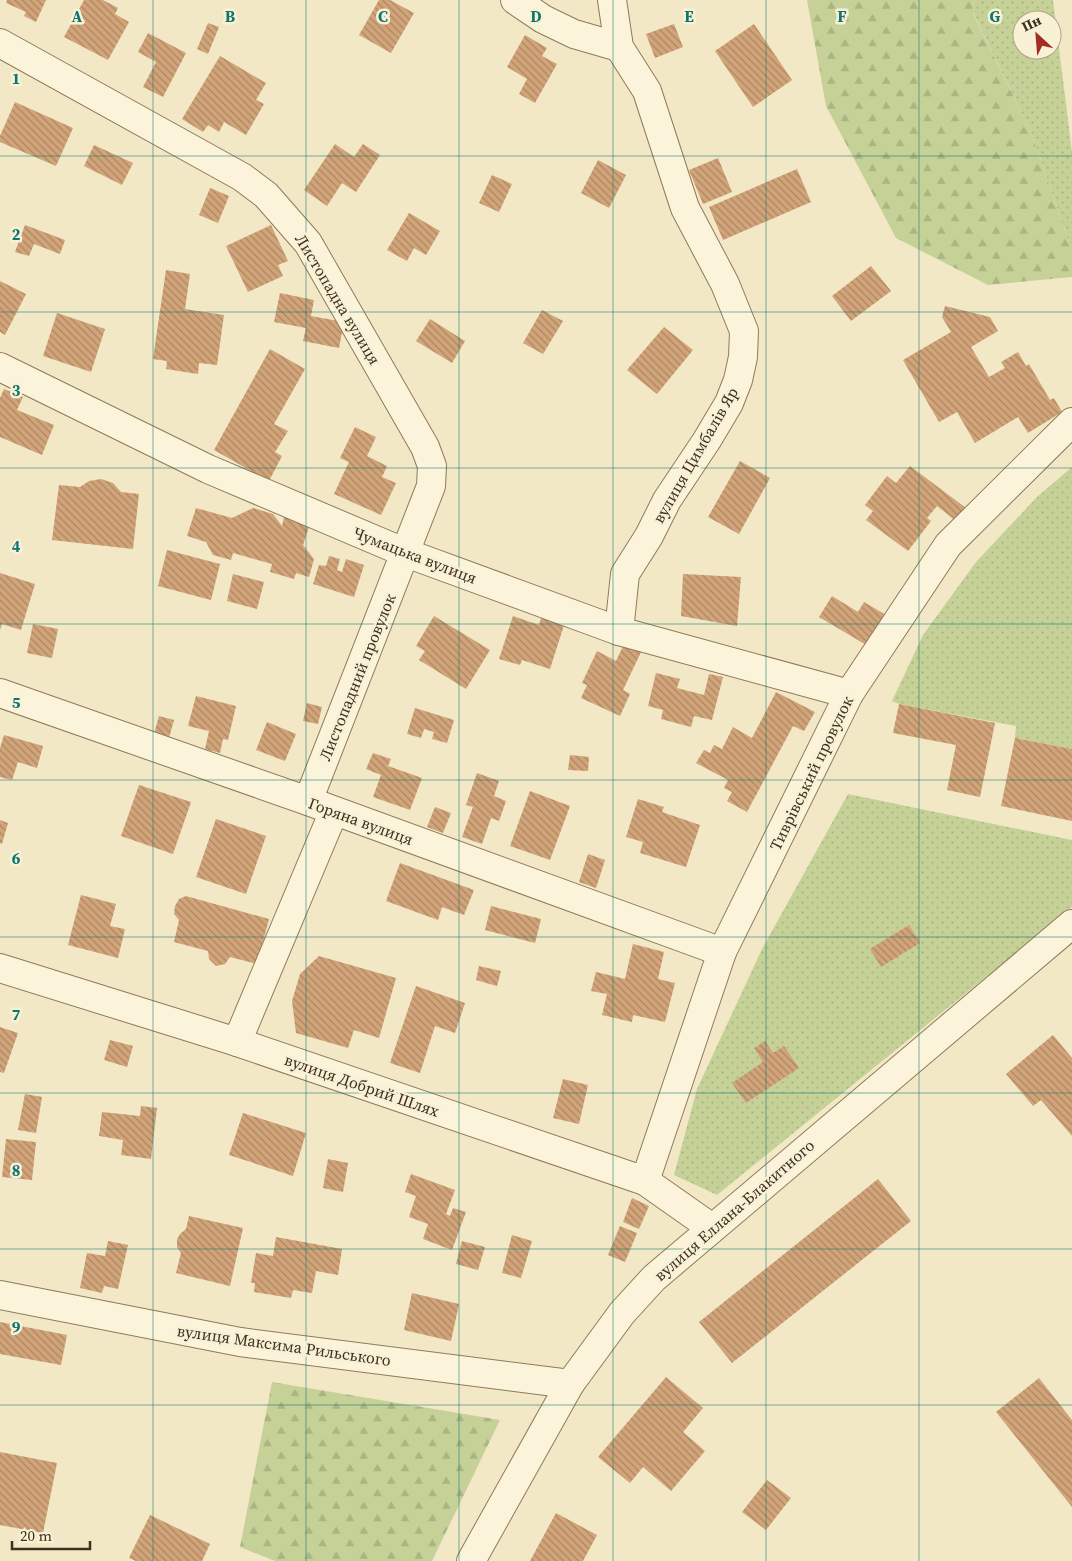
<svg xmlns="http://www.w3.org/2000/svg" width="1072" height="1561" viewBox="0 0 1072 1561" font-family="'Source Serif 4',serif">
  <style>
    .grass { fill: url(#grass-dots); fill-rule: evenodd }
    .forest { fill: url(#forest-firs) }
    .building { fill: url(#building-back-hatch) }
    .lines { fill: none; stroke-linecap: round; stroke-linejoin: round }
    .minor-casing { stroke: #8f7a5a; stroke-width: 30 }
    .tertiary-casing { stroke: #8f7a5a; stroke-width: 30 }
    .minor { stroke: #fbf4da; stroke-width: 28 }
    .tertiary { stroke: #fbf4da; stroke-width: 28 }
    .grid { fill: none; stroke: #0f766e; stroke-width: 1; stroke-opacity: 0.55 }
    .labels { text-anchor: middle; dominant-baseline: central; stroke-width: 5; stroke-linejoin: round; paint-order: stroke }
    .street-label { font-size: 16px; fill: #3e301f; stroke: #f8f1d6 }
    .grid-label { font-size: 16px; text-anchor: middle; font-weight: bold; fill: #0f766e; stroke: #f8f1d6; stroke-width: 5; stroke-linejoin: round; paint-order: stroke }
  </style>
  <defs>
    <pattern id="grass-dots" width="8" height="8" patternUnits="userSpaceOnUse" patternTransform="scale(1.25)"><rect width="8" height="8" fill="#c6d198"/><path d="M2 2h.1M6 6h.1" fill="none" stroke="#abb483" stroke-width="1.8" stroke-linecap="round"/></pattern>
    <pattern id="forest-firs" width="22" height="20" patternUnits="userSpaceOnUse" patternTransform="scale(1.25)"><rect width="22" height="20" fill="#c6d198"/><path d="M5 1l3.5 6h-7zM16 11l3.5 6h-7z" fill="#abb483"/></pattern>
    <pattern id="building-back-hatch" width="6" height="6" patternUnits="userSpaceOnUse" patternTransform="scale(1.25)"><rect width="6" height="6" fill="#d2a479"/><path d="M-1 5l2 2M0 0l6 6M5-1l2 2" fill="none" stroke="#ac8663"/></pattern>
  </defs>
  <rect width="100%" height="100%" fill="#f2e8c6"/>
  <g class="grass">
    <path d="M 974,0 L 1053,0 L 1072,152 L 1072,251 L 1032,135 L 973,12 ZM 1022,20 L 1052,20 L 1052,50 L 1022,50 Z"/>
    <path d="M 1072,467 L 1072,749 L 1015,738 L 1016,726 L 899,704 L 892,701 L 923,635 L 976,562 L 1037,497 Z"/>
    <path d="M 848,794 L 1072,840 L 1072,907 L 717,1195 L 674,1175 L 697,1089 L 762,949 Z"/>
  </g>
  <g class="forest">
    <path d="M 807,0 L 974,0 L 973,13 L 1032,135 L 1072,251 L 1072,277 L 988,285 L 896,238 L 826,106 Z"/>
    <path d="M 272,1382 L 500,1420 L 432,1561 L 275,1561 L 240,1547 Z"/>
  </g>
  <g class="building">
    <path d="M 7,0 L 46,0 L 36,22 L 24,16 L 26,12 L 6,3 Z"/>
    <path d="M 84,0 L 103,0 L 118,8 L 115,14 L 129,22 L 108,60 L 64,37 Z"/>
    <path d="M 379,0 L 390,0 L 414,13 L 391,53 L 359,35 Z"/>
    <path d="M 208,23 L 219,27 L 208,54 L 197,49 Z"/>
    <path d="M 674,24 L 683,47 L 655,58 L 646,34 Z"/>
    <path d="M 754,24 L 792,80 L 753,107 L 715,51 Z"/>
    <path d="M 148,33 L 186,53 L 163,97 L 143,87 L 156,62 L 138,52 Z"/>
    <path d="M 525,35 L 547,48 L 542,56 L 557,64 L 535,103 L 519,94 L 527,79 L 507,67 Z"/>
    <path d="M 220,56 L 266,83 L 256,100 L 264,104 L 246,135 L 224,122 L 219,132 L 208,125 L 203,132 L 182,119 Z"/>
    <path d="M 15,102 L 73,128 L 56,166 L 0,142 L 0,136 Z"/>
    <path d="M 335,144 L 354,157 L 363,144 L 380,155 L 356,192 L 342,183 L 327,206 L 304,190 Z"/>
    <path d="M 94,145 L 133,163 L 122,185 L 84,166 Z"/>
    <path d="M 718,158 L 732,192 L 703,204 L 689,170 Z"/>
    <path d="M 598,160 L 626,175 L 609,208 L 581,193 Z"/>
    <path d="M 797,169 L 811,202 L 723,240 L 709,207 Z"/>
    <path d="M 492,175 L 512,184 L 499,212 L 479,203 Z"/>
    <path d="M 210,188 L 229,196 L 218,223 L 199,215 Z"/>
    <path d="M 409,213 L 440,231 L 426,255 L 414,248 L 407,261 L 387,250 Z"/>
    <path d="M 25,225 L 65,240 L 60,254 L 34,244 L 29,256 L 15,252 Z"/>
    <path d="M 271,225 L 288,261 L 278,265 L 283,276 L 248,292 L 226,246 Z"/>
    <path d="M 871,266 L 891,291 L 851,321 L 832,296 Z"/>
    <path d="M 166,270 L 190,274 L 185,309 L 224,315 L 217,365 L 199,363 L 198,374 L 166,369 L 167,361 L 153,359 Z"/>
    <path d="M 0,281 L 26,294 L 5,335 L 0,332 Z"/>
    <path d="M 280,293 L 314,300 L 311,316 L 344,322 L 339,348 L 303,341 L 306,328 L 274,322 Z"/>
    <path d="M 945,306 L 990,317 L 998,331 L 971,347 L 989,377 L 1005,368 L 1001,362 L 1018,352 L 1026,366 L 1029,364 L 1050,400 L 1054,398 L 1062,412 L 1028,433 L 1018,417 L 975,443 L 957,412 L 939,422 L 903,360 L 951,332 L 942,317 Z"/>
    <path d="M 542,310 L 563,321 L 543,354 L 523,343 Z"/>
    <path d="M 57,313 L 105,329 L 91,372 L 43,356 Z"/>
    <path d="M 430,319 L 465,341 L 452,363 L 416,341 Z"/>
    <path d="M 664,327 L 693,350 L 657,394 L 627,370 Z"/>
    <path d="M 270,349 L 305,369 L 274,424 L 288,431 L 275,452 L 282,456 L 269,481 L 214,450 Z"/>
    <path d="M 4,389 L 23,397 L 17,410 L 54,425 L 42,455 L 0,437 L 0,398 Z"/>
    <path d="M 355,427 L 376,437 L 367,456 L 387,466 L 382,477 L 396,483 L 381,515 L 334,494 L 349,462 L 340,458 Z"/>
    <path d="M 740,461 L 770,478 L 739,534 L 708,517 Z"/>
    <path d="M 910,466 L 966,508 L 956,521 L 937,506 L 927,518 L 931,521 L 908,551 L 866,520 L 873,511 L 865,505 L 887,476 L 896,483 Z"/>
    <path d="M 101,479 L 113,483 L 121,492 L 139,494 L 133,549 L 52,540 L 59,485 L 80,487 L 89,481 Z"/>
    <path d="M 196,508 L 232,518 L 253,508 L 273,514 L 282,526 L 284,517 L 310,524 L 303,545 L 314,559 L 309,577 L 296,573 L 294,579 L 270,572 L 272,564 L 233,553 L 231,560 L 213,555 L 206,542 L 187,536 Z"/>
    <path d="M 167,550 L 220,564 L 211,600 L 158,586 Z"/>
    <path d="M 329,556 L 340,559 L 337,570 L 342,572 L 346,559 L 364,565 L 354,597 L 313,584 L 319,565 L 326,566 Z"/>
    <path d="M 0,573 L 35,584 L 21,630 L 2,624 L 0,630 Z"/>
    <path d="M 233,574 L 264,582 L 257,609 L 227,601 Z"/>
    <path d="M 683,574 L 741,577 L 737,626 L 681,616 Z"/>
    <path d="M 832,596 L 858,612 L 864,602 L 886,615 L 868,646 L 819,617 Z"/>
    <path d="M 542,615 L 565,622 L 550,669 L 522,660 L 520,665 L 499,659 L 513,616 L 539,625 Z"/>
    <path d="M 434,616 L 490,650 L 466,689 L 419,660 L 425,651 L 416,646 Z"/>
    <path d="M 33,624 L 58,629 L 52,658 L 27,653 Z"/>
    <path d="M 625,642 L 642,650 L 623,690 L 630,694 L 620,716 L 581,698 L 587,685 L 582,683 L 597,651 L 616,661 Z"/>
    <path d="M 656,673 L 680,679 L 677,688 L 704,695 L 709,674 L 723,677 L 712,720 L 694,716 L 691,727 L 661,719 L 663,710 L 648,706 Z"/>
    <path d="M 776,692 L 815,712 L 804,731 L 793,726 L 747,812 L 727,801 L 732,792 L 724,788 L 728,780 L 696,763 L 704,750 L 710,753 L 714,745 L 722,749 L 733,727 L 752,738 Z"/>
    <path d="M 196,696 L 236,706 L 228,740 L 223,739 L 220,753 L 205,749 L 209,731 L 188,726 Z"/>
    <path d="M 307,703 L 322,707 L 318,724 L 303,721 Z"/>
    <path d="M 899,704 L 995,723 L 980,797 L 947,790 L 956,745 L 893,733 Z"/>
    <path d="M 415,708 L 454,720 L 447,743 L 432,739 L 434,732 L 424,729 L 421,738 L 407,734 Z"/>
    <path d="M 159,716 L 174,720 L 169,738 L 154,734 Z"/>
    <path d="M 267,722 L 296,734 L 285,761 L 256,750 Z"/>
    <path d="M 4,735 L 43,746 L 37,768 L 18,762 L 12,780 L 0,777 L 0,748 Z"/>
    <path d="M 1015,738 L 1072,749 L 1072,821 L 1001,806 Z"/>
    <path d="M 373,753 L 391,759 L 388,766 L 422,778 L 410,810 L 373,797 L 381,775 L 366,769 Z"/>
    <path d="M 570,755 L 589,757 L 588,771 L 568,770 Z"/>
    <path d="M 477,773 L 499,781 L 494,796 L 506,801 L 499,821 L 491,818 L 482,844 L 462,837 L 473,807 L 466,805 Z"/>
    <path d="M 139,785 L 191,802 L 173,854 L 121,836 Z"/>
    <path d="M 530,791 L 570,806 L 550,860 L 510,846 Z"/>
    <path d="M 638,799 L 664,807 L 662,812 L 700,825 L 686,867 L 640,853 L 643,842 L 626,837 Z"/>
    <path d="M 435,807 L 451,813 L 443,833 L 427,827 Z"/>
    <path d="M 216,819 L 266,836 L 246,894 L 196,877 Z"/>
    <path d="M 0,820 L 8,823 L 2,844 L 0,843 Z"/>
    <path d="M 588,854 L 605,860 L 596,888 L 579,882 Z"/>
    <path d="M 400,863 L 474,890 L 464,915 L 442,907 L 438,920 L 386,901 Z"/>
    <path d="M 81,895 L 116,904 L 110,926 L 125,929 L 118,958 L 68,945 Z"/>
    <path d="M 186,896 L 269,919 L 257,964 L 230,957 L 225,964 L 216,966 L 209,959 L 208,951 L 174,942 L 179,920 L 174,914 L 175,906 L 179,899 Z"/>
    <path d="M 491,906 L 541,919 L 535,943 L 485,930 Z"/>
    <path d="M 909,925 L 920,943 L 881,967 L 870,949 Z"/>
    <path d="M 633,944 L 664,952 L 658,979 L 675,983 L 665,1022 L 633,1015 L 632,1022 L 602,1015 L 607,994 L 591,991 L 596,972 L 625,979 Z"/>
    <path d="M 319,956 L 396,978 L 379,1038 L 354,1030 L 348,1048 L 296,1033 L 292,1001 L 300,974 Z"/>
    <path d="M 479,966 L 501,971 L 497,986 L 476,980 Z"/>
    <path d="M 416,986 L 465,1003 L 455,1033 L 435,1026 L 420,1073 L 390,1063 Z"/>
    <path d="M 0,1027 L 18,1033 L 4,1073 L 0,1072 Z"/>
    <path d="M 1053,1035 L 1072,1058 L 1072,1136 L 1041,1100 L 1033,1106 L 1006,1074 Z"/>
    <path d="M 110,1040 L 133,1046 L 127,1067 L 104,1060 Z"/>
    <path d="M 765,1041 L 773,1053 L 784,1046 L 799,1068 L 746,1103 L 732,1083 L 763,1062 L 754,1048 Z"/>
    <path d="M 563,1079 L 588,1085 L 579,1124 L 553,1118 Z"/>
    <path d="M 25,1094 L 42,1097 L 36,1133 L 18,1130 Z"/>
    <path d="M 141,1106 L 157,1108 L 151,1159 L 121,1155 L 123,1140 L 99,1136 L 102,1112 L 140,1116 Z"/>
    <path d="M 243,1113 L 306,1133 L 293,1176 L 229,1155 Z"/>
    <path d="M 6,1139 L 36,1142 L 32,1180 L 2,1177 Z"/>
    <path d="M 328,1159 L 348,1163 L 343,1192 L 323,1188 Z"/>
    <path d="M 411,1174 L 455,1190 L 446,1214 L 450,1216 L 453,1208 L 466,1212 L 452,1250 L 423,1239 L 428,1224 L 409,1217 L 416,1196 L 405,1192 Z"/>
    <path d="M 878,1179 L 911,1221 L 732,1363 L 699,1322 Z"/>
    <path d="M 632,1198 L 649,1206 L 639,1229 L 623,1222 Z"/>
    <path d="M 189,1216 L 243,1228 L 230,1286 L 176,1273 L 181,1253 L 177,1247 L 177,1239 L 180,1234 L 186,1229 Z"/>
    <path d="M 620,1226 L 637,1233 L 625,1262 L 608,1255 Z"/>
    <path d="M 512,1235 L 532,1241 L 521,1278 L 502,1273 Z"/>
    <path d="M 276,1237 L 342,1249 L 338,1275 L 316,1271 L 312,1293 L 293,1290 L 291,1298 L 254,1292 L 255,1283 L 251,1283 L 256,1253 L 273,1256 Z"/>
    <path d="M 108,1241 L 128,1245 L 118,1289 L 104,1286 L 102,1293 L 80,1288 L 87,1253 L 105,1256 Z"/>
    <path d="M 462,1241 L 485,1247 L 478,1270 L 456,1264 Z"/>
    <path d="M 412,1293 L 459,1304 L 451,1341 L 404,1330 Z"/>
    <path d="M 0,1322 L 67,1335 L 61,1365 L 0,1354 Z"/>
    <path d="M 666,1377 L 703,1408 L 683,1432 L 705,1451 L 671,1491 L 643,1467 L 630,1483 L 598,1457 Z"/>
    <path d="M 1039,1378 L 1072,1420 L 1072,1507 L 996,1412 Z"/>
    <path d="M 0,1452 L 57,1463 L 43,1533 L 0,1525 Z"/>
    <path d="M 767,1480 L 791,1498 L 766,1530 L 742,1512 Z"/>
    <path d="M 556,1513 L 597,1535 L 583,1561 L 530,1561 Z"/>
    <path d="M 150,1515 L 210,1544 L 202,1561 L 136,1561 L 129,1558 Z"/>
  </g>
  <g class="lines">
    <defs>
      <g id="minor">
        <path d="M 515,0 L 543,19 L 574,34 L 619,47"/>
        <path d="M 612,0 L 619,47 L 647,91 L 685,208 L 725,284 L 744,331 L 743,357 L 738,380 L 729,403 L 707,440 L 667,500 L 649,536 L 625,574 L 619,631"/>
        <path d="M 0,43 L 242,177 L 266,195 L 308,243 L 425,447 L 432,466 L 431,486 L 308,801"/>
        <path d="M 0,367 L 208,469 L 406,553 L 619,631 L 849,694"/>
        <path d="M 0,693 L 308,801 L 722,952"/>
        <path d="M 237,1042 L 334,811"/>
        <path d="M 645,1181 L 722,952 L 849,694 L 948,545 L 1072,422"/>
        <path d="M 0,1295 L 240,1342 L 570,1384"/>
      </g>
      <g id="tertiary">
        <path d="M 0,968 L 237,1042 L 645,1181 L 712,1228"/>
        <path d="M 471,1561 L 570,1384 L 622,1313 L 654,1278 L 1072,924"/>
      </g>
    </defs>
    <use href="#minor" class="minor-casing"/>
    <use href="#tertiary" class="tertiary-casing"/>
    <use href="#minor" class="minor"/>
    <use href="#tertiary" class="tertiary"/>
  </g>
  <path class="grid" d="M 153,0 L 153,1561M 306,0 L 306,1561M 459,0 L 459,1561M 613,0 L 613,1561M 766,0 L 766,1561M 919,0 L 919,1561M 0,156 L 1072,156M 0,312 L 1072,312M 0,468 L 1072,468M 0,624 L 1072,624M 0,780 L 1072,780M 0,937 L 1072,937M 0,1093 L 1072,1093M 0,1249 L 1072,1249M 0,1405 L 1072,1405"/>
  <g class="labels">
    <g class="street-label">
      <text transform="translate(338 299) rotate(59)">Листопадна вулиця</text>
      <text transform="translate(695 455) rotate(-60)">вулиця Цимбалів Яр</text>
      <text transform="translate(415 555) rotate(21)">Чумацька вулиця</text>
      <text transform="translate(357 677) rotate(-68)">Листопадний провулок</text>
      <text transform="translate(811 773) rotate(-64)">Тиврівський провулок</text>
      <text transform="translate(361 821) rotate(20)">Горяна вулиця</text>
      <text transform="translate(362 1085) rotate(19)">вулиця Добрий Шлях</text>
      <text transform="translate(734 1210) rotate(-41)">вулиця Еллана-Блакитного</text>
      <text transform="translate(284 1345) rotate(8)">вулиця Максима Рильського</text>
    </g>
  </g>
  <g class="grid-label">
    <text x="77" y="22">A</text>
    <text x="230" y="22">B</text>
    <text x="383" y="22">C</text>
    <text x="536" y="22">D</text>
    <text x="689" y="22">E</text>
    <text x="842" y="22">F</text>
    <text x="995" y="22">G</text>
    <text x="16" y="84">1</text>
    <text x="16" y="240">2</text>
    <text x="16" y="396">3</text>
    <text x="16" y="552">4</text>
    <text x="16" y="708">5</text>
    <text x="16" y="864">6</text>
    <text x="16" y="1020">7</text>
    <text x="16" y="1176">8</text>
    <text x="16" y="1333">9</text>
  </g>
  <g transform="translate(1037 35) rotate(334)"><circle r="24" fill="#f8f1d6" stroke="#aea48d"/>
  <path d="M0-4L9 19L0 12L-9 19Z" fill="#a32d25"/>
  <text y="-8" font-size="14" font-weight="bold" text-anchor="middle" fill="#3e301f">Пн</text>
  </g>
  <path d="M12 1541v8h78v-8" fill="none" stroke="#3e301f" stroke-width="2.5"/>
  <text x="20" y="1541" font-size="15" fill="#3e301f" stroke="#f8f1d6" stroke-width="4" paint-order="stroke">20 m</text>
</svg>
